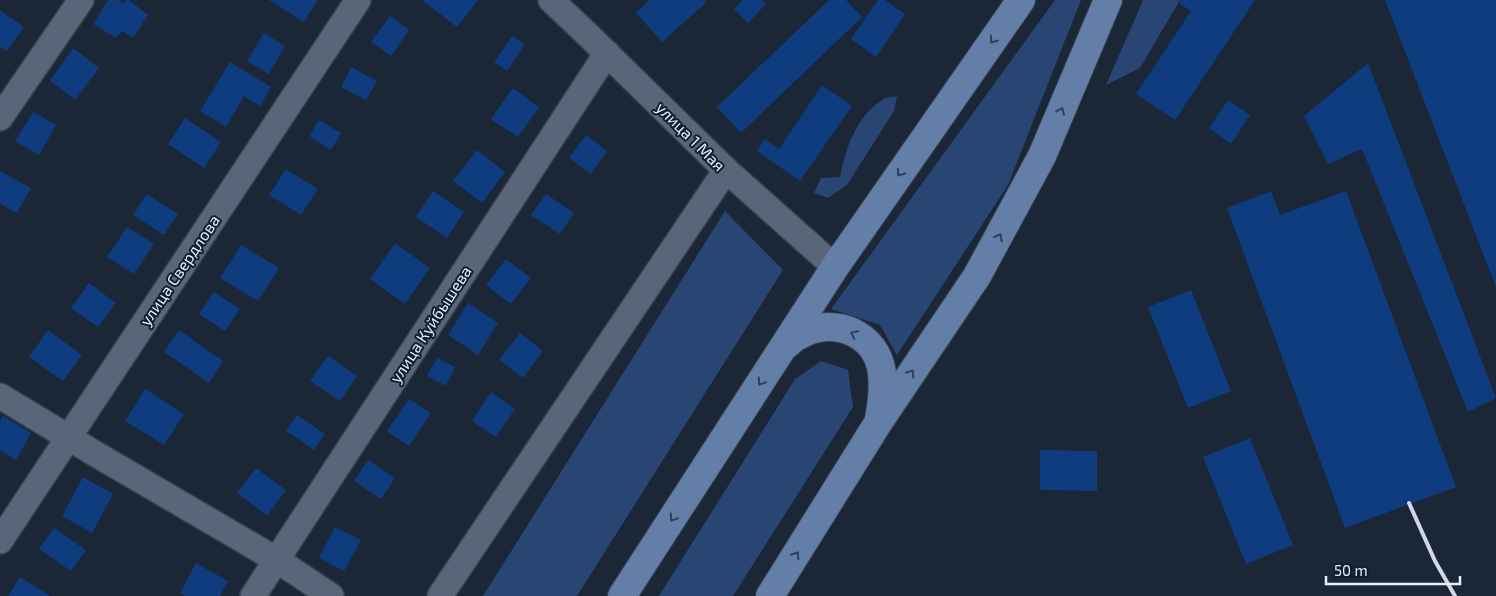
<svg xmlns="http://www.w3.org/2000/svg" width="1496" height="596" viewBox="0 0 1496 596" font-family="'Exo 2',sans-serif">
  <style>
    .green { fill: #284573 }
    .building { fill: #0e3c7f }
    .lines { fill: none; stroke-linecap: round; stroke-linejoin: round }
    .minor-casing { stroke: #38404f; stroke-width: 28 }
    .major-casing { stroke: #38404f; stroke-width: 30 }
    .minor { stroke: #59667a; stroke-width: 25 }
    .major { stroke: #637fa8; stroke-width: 28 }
    .rail { stroke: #cfd8e4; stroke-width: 4 }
    .oneway { stroke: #2e3f58 }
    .labels { text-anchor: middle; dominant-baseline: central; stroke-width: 4; stroke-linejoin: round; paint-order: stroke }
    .street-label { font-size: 16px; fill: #e8f0fc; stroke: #121d2d }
  </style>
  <rect width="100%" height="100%" fill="#1b2637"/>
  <g class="green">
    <path d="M 1055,0 L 1081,0 L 1008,185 L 897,355 L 880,325 L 831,309 Z"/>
    <path d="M 1143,0 L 1180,0 L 1140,68 L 1106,85 Z"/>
    <path d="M 897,96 L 894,111 L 847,185 L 828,198 L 814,193 L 821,178 L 840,177 C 846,148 855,118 882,100 C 885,97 892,97 897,96 Z"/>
    <path d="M 725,211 L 783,270 L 577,596 L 483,596 Z"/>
    <path d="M 821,361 L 848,370 L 853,407 L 733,596 L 659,596 L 795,379 Z"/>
  </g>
  <g class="building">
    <path d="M 108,0 L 118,0 L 123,4 L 126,0 L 129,0 L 148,15 L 133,38 L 122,31 L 116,38 L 93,24 Z"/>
    <path d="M 269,0 L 318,0 L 304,22 Z"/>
    <path d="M 422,0 L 478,0 L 457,27 Z"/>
    <path d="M 650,0 L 704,0 L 707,2 L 662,42 L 636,13 Z"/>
    <path d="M 743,0 L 762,0 L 766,4 L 748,23 L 734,9 Z"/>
    <path d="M 829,0 L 846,0 L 862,17 L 741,133 L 717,107 Z"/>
    <path d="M 878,0 L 885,0 L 905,14 L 876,57 L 851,39 Z"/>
    <path d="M 1181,0 L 1255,0 L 1175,120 L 1136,94 L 1191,11 L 1179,3 Z"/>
    <path d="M 1385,0 L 1496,0 L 1496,287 Z"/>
    <path d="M 0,10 L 24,27 L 7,51 L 0,47 Z"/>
    <path d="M 390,16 L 409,30 L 391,56 L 371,42 Z"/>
    <path d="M 264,33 L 285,46 L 269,74 L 247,61 Z"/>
    <path d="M 512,36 L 525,44 L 507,71 L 494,62 Z"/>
    <path d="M 73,48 L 99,68 L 75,100 L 50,81 Z"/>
    <path d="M 230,62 L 271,87 L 260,106 L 244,96 L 226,127 L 200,111 Z"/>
    <path d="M 1368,63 L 1496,398 L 1468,412 L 1362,149 L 1328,164 L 1304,116 Z"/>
    <path d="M 351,67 L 377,81 L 366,100 L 341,87 Z"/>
    <path d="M 822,85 L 852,106 L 800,181 L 757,151 L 765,139 L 779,149 Z"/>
    <path d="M 513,88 L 539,107 L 518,137 L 491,119 Z"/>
    <path d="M 1228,100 L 1250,115 L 1231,144 L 1209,128 Z"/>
    <path d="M 33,112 L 56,125 L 39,155 L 15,141 Z"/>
    <path d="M 185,118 L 221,142 L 204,168 L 168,144 Z"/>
    <path d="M 319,120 L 341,133 L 331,150 L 309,136 Z"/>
    <path d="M 586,135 L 607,151 L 591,174 L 569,158 Z"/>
    <path d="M 477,150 L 505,172 L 482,203 L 453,181 Z"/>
    <path d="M 286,169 L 318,189 L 301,215 L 269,195 Z"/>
    <path d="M 0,171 L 31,188 L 17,213 L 0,204 Z"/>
    <path d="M 433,191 L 464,212 L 447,238 L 416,217 Z"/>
    <path d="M 1271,191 L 1280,215 L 1346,191 L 1456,487 L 1345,528 L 1227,208 Z"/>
    <path d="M 147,194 L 178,214 L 164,235 L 133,215 Z"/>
    <path d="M 546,194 L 574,213 L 560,234 L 531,215 Z"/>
    <path d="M 127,227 L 154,244 L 134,274 L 107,257 Z"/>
    <path d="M 395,243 L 430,268 L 405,304 L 370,279 Z"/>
    <path d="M 241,245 L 279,268 L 258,301 L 220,278 Z"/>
    <path d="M 506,259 L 531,278 L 511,304 L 486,285 Z"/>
    <path d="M 89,283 L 116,303 L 98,327 L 71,308 Z"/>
    <path d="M 1191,290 L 1231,391 L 1188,408 L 1148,307 Z"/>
    <path d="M 214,292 L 240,309 L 225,331 L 199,314 Z"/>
    <path d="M 468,303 L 498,323 L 478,355 L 448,335 Z"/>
    <path d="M 48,330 L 82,355 L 63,381 L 29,357 Z"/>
    <path d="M 179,330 L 223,361 L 209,383 L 164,352 Z"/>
    <path d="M 520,333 L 543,351 L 523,378 L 499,360 Z"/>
    <path d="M 328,356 L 357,376 L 340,401 L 310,381 Z"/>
    <path d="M 437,358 L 455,367 L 446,386 L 427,376 Z"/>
    <path d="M 145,389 L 184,414 L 164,445 L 125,421 Z"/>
    <path d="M 491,392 L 515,409 L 496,437 L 472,421 Z"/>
    <path d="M 409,399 L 431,413 L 409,446 L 387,431 Z"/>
    <path d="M 297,415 L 325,434 L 314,450 L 286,431 Z"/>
    <path d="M 3,416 L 31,433 L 16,460 L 0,450 L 0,422 Z"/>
    <path d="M 1250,438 L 1293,545 L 1246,564 L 1203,457 Z"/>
    <path d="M 1040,450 L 1097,451 L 1097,491 L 1040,490 Z"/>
    <path d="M 368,460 L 395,478 L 381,499 L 354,481 Z"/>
    <path d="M 256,468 L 286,490 L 267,516 L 237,493 Z"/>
    <path d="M 83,477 L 113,494 L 92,533 L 62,516 Z"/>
    <path d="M 335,527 L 361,540 L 344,571 L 319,558 Z"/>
    <path d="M 54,528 L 86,550 L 71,571 L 39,549 Z"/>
    <path d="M 196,563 L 228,581 L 220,596 L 185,596 L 180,593 Z"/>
    <path d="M 20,577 L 50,596 L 8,596 Z"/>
  </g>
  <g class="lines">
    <defs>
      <g id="minor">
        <path d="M 551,0 L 588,35 L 726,170 L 835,267"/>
        <path d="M 0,118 L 81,0"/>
        <path d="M 0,396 L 94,453 L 277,560 L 331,596"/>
        <path d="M 0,541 L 358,0"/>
        <path d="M 253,596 L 607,53"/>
        <path d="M 440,596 L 726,170"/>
      </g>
      <g id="major">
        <path d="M 786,345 C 791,341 796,336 802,334 C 835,316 877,334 882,373 C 884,389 882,403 879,419"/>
        <path d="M 622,596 L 835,267 L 1021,0"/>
        <path d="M 770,596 L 878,423 L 977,276 L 1042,156 L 1108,0"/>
      </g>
    </defs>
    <use href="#minor" class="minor-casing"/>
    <use href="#major" class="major-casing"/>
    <use href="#minor" class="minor"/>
    <use href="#major" class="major"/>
    <path class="rail" d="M 1409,503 L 1435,561 L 1455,596"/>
  </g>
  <defs><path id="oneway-chevron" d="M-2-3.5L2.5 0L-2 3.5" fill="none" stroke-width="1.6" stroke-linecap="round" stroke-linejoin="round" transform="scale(1.25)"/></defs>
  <g class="oneway">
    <use href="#oneway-chevron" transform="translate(993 40) rotate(125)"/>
    <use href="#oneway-chevron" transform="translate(1061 111) rotate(-67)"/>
    <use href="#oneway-chevron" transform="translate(900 173) rotate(125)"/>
    <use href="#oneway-chevron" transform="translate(999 237) rotate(-62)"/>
    <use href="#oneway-chevron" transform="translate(854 334) rotate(-154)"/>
    <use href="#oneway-chevron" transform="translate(911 373) rotate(-56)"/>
    <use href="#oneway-chevron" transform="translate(761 382) rotate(123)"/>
    <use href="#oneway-chevron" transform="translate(673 518) rotate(123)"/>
    <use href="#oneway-chevron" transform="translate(796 555) rotate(-58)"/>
  </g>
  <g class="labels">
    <g class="street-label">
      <text transform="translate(691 136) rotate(45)">улица 1 Мая</text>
      <text transform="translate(179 270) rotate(-56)">улица Свердлова</text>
      <text transform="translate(430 324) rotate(-57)">улица Куйбышева</text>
    </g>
  </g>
  <path d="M1326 576v8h134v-8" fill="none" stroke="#e8f0fc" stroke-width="2.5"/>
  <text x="1334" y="576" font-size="15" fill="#e8f0fc" stroke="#121d2d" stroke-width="4" paint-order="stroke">50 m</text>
</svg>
